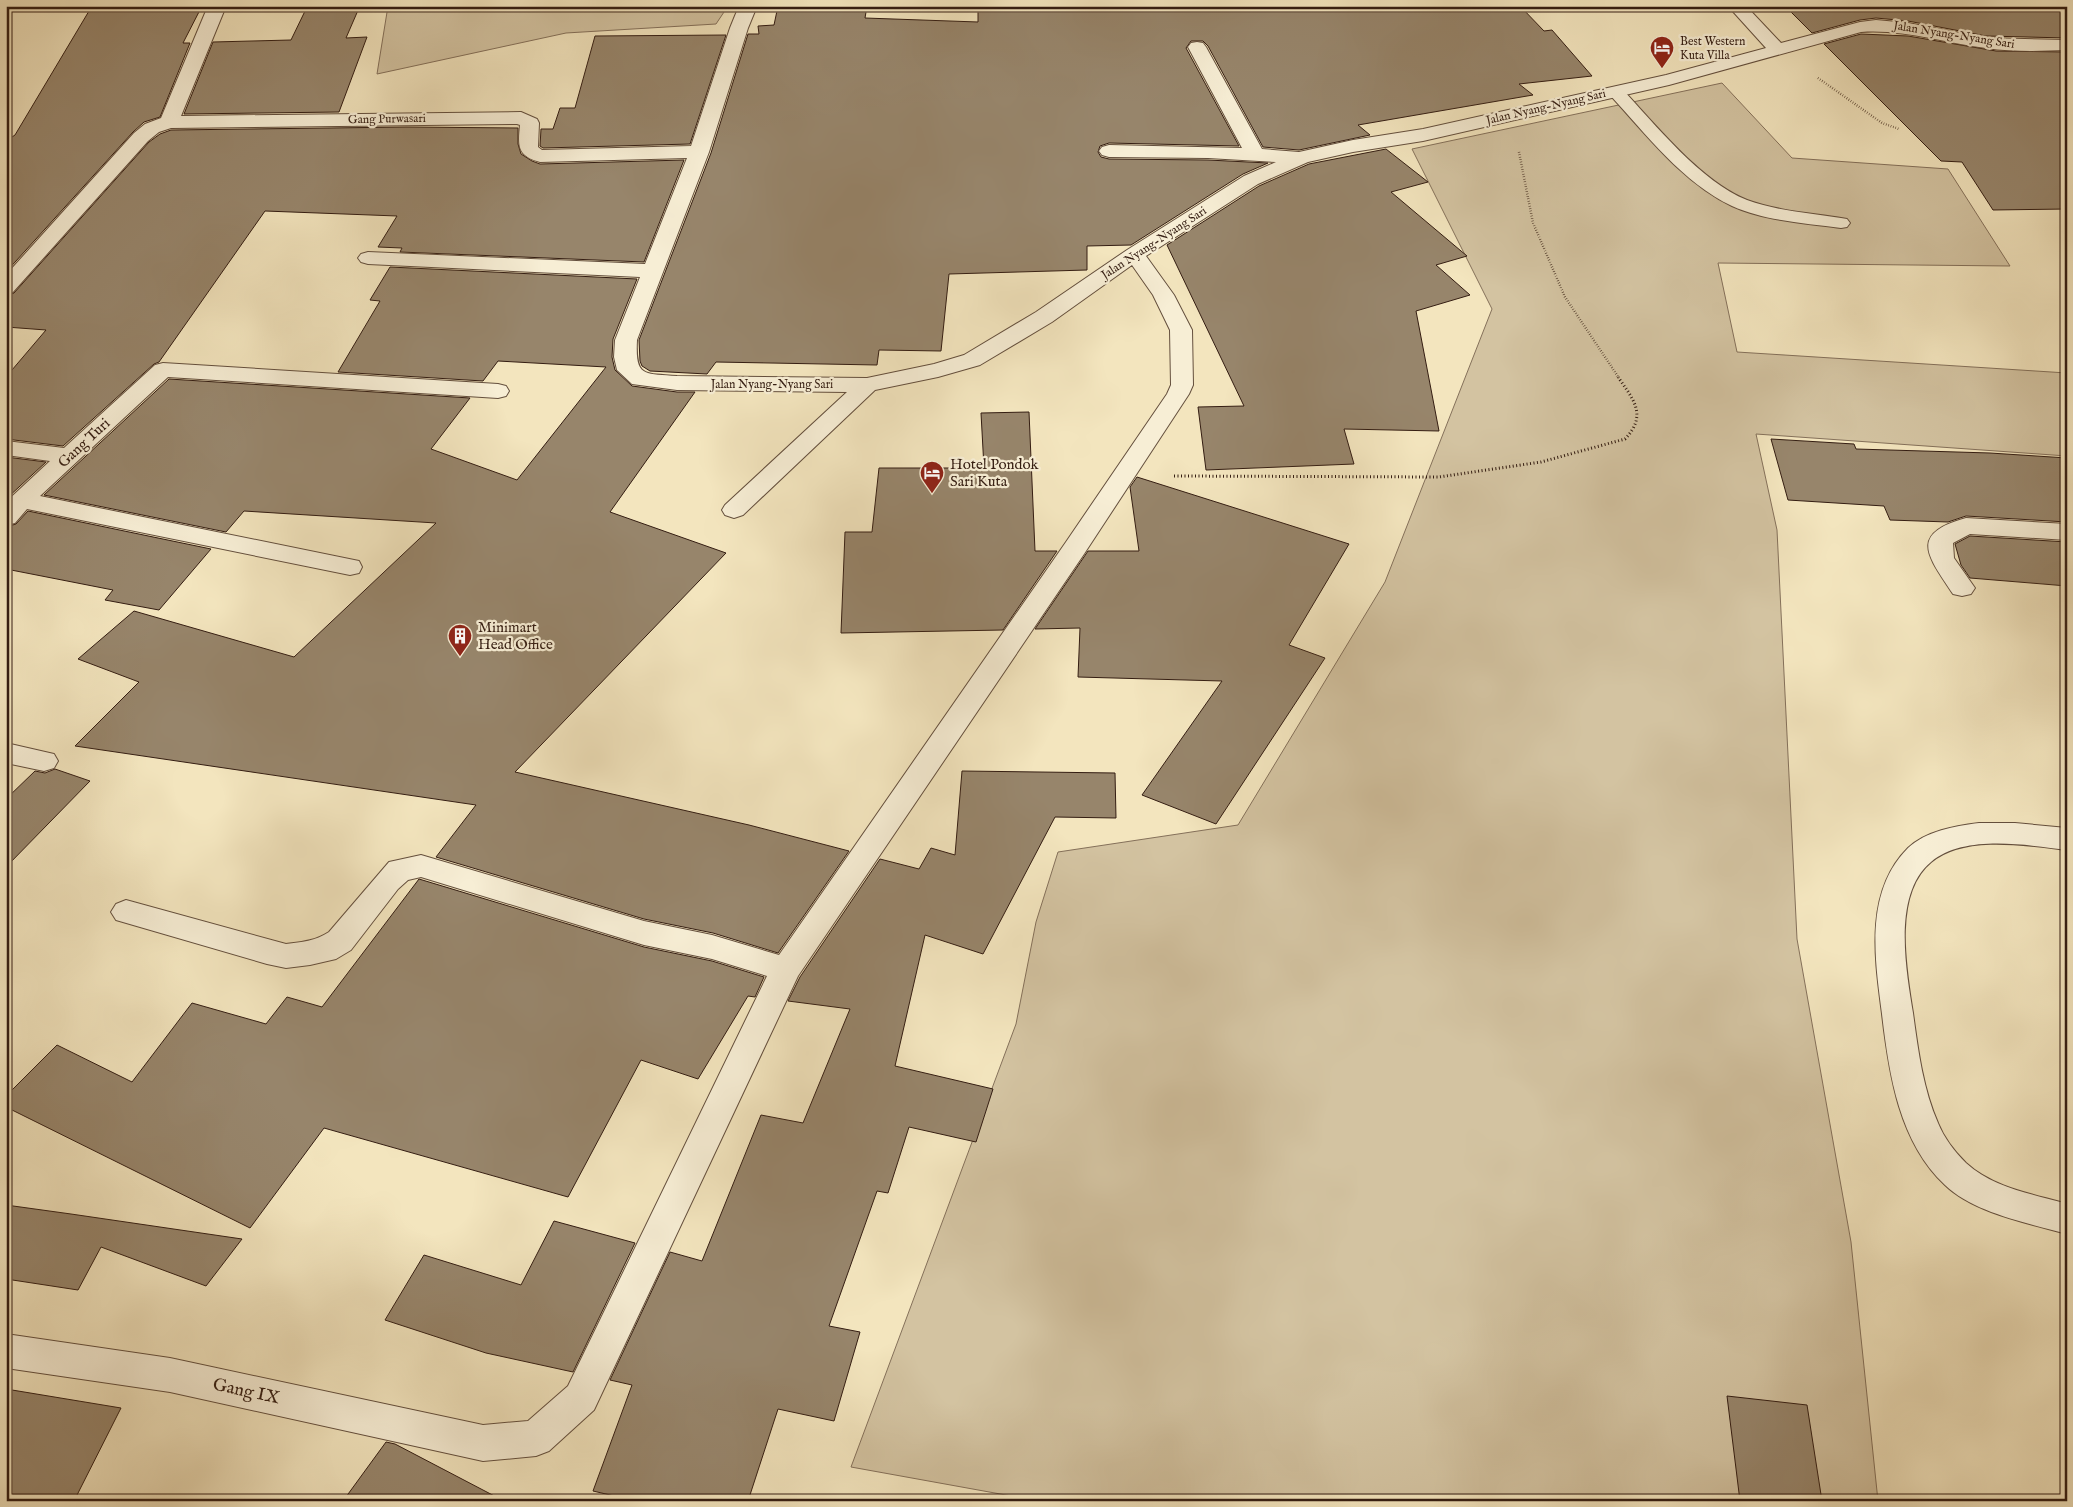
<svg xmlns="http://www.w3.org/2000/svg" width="2073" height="1507" viewBox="0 0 2073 1507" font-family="'IM FELL English',serif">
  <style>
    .green { fill: #d3c3a1; stroke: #84705a }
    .building { fill: #97856b; stroke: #341d12 }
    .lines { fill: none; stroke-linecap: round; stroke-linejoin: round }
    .service-casing { stroke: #644f3d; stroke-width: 2 }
    .minor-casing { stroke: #644f3d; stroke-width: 2 }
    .path-far1 { stroke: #341d12; stroke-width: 2.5; stroke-dasharray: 0.5 2; stroke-linecap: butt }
    .path { stroke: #341d12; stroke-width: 3; stroke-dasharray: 1 2.5; stroke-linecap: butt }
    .service { fill: #f7eed5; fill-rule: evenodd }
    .minor { fill: #f7eed5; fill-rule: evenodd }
    .labels { text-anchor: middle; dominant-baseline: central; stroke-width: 4.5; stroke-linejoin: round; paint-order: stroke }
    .far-street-label { font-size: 12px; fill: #341d12; stroke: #f7eed5 }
    .far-poi-label { font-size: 12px; fill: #341d12; stroke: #f7eed5; text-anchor: start }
    .street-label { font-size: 15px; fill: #341d12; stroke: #f7eed5 }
    .poi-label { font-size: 15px; fill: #341d12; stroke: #f7eed5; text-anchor: start }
    .near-street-label { font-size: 18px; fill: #341d12; stroke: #f7eed5 }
  </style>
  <rect width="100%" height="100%" fill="#f3e5be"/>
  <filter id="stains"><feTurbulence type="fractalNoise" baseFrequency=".004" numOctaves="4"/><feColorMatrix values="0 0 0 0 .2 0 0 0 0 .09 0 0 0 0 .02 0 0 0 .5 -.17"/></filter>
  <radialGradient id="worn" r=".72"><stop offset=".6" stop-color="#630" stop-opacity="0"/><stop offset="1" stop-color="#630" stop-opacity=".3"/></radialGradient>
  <g class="green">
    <path d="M 388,6 L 728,6 L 716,24 L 566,33 L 377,74 Z"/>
    <path d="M 1722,83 L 1792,158 L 1948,169 L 2010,266 L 1718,263 L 1737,352 L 2067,373 L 2067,456 L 1756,434 L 1777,530 L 1797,939 L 1851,1242 L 1878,1501 L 1039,1501 L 851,1467 L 1016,1024 L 1036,922 L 1058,852 L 1238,825 L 1385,582 L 1492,309 L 1412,149 Z"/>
  </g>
  <g class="building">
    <path d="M 92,6 L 202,6 L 183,43 L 190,43 L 160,117 L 144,122 L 133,132 L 6,272 L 6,141 L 15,135 Z"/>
    <path d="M 778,6 L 867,6 L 865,18 L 978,22 L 978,6 L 1520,6 L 1544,31 L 1552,30 L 1592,76 L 1519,84 L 1533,95 L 1358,125 L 1370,135 L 1299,150 L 1263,147 L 1208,46 L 1203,41 L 1191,41 L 1186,48 L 1239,146 L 1109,143 L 1100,146 L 1098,152 L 1101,157 L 1109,159 L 1208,160 L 1268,163 L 1243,174 L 1131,245 L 1087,246 L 1087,270 L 949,274 L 941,351 L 879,350 L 877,365 L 716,362 L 707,374 L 650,371 L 642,366 L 640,361 L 639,340 L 711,153 L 748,34 L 759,34 L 758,26 L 774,25 Z"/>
    <path d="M 1785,6 L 2067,6 L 2067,38 L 1986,36 L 1908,21 L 1876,18 L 1860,20 L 1812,33 Z"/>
    <path d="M 359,8 L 346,38 L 367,37 L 339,112 L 184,114 L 213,42 L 291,40 L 306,9 Z"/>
    <path d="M 1861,34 L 1908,36 L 1996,51 L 2067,52 L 2067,209 L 1993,210 L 1962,162 L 1941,161 L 1824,44 Z"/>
    <path d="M 726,35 L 690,144 L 543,148 L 540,146 L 541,129 L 553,129 L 560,108 L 575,108 L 595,36 Z"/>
    <path d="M 407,127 L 518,128 L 518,144 L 521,154 L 532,161 L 540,164 L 684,160 L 644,262 L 400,252 L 402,248 L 378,247 L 397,216 L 265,211 L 159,362 L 154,364 L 63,446 L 6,439 L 6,377 L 46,330 L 6,327 L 6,296 L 14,293 L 149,142 L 160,134 L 171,130 Z"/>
    <path d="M 1386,149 L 1428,182 L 1391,192 L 1467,256 L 1436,265 L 1470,295 L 1416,311 L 1439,431 L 1344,429 L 1354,464 L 1206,470 L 1198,407 L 1244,406 L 1167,245 L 1259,186 L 1309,164 Z"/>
    <path d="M 390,267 L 637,279 L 613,339 L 612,357 L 615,370 L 632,386 L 677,392 L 695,392 L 610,512 L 726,553 L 515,772 L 749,825 L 849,851 L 778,953 L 713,933 L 644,919 L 436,857 L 476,805 L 75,746 L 139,682 L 78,659 L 134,611 L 294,657 L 436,523 L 244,511 L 226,532 L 44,495 L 169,379 L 470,398 L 431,449 L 517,480 L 606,367 L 498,361 L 483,381 L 338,372 L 380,301 L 370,300 Z"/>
    <path d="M 1029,412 L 1035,551 L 1057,551 L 1003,630 L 841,633 L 845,532 L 872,532 L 879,468 L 984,468 L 981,413 Z"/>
    <path d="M 1771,439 L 1854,444 L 1856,449 L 1990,453 L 2067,458 L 2067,522 L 1966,516 L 1948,522 L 1890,520 L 1884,506 L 1788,500 Z"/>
    <path d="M 6,457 L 46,462 L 6,499 Z"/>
    <path d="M 1137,477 L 1349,544 L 1289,645 L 1325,658 L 1216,824 L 1142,795 L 1222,681 L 1078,677 L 1080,628 L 1035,629 L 1088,551 L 1139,551 L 1130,487 Z"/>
    <path d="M 28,511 L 211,549 L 159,610 L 105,600 L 113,590 L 6,569 L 6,527 L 16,524 Z"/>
    <path d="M 1970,536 L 2067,542 L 2067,586 L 1970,578 L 1961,565 L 1955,544 Z"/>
    <path d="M 55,769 L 90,781 L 6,867 L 6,799 L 35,771 L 45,773 Z"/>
    <path d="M 962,771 L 1115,773 L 1116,818 L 1055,817 L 983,954 L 925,935 L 895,1066 L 993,1089 L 976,1142 L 909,1127 L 888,1193 L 877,1191 L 829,1326 L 860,1332 L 834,1421 L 778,1409 L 748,1501 L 636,1501 L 593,1491 L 632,1385 L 610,1380 L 670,1252 L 702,1261 L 761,1115 L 803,1123 L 850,1009 L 788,1001 L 800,977 L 880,859 L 919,869 L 931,848 L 955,855 Z"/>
    <path d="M 419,879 L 644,947 L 712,961 L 764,977 L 755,997 L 748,996 L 698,1079 L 641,1060 L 568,1197 L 324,1128 L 250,1228 L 6,1107 L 6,1096 L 57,1045 L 132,1082 L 192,1003 L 266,1024 L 287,997 L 322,1007 Z"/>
    <path d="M 6,1205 L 71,1214 L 242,1239 L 206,1286 L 101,1247 L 78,1290 L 6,1279 Z"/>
    <path d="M 554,1221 L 635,1243 L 573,1372 L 486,1353 L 385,1320 L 424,1255 L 521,1285 Z"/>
    <path d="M 6,1389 L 121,1408 L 74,1501 L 6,1501 Z"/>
    <path d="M 1727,1396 L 1807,1405 L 1822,1501 L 1740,1501 Z"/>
    <path d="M 386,1442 L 395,1444 L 504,1501 L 343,1501 Z"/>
  </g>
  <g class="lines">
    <defs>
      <path id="service" d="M 1616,87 L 1622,89 C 1655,124 1701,182 1747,200 C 1777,211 1810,213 1841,218 L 1847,219 L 1850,223 L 1847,227 L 1841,228 C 1805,223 1765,221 1732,206 C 1683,183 1646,134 1610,95 L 1608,92 L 1610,89 Z"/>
      <g id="minor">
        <path d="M 208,6 L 226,6 L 181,116 L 521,112 L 537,119 L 539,123 L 538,147 L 542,150 L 691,146 L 730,28 L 739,6 L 757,6 L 748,28 L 709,152 L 637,340 C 635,378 644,373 677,376 L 867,378 L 934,364 L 964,355 L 1036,312 L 1127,250 L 1244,176 L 1276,162 L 1208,158 L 1109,157 L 1102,155 L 1099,151 L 1102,147 L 1109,145 L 1242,148 L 1188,47 L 1191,43 L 1197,42 L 1203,43 L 1206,47 L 1262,149 L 1299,152 L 1353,140 L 1423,129 L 1666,75 L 1766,48 L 1728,6 L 1746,6 L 1781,43 L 1860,22 L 1876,20 L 1908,23 L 1986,38 L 2067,40 L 2067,50 C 2040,51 2013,52 1986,48 C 1944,43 1904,29 1861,32 L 1669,85 L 1423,141 L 1353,152 L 1308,162 L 1258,184 L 1146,256 L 1174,295 L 1192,330 L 1193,385 L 1189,394 L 1084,554 L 798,976 L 594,1410 L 549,1451 L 536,1456 L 483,1461 L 170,1392 L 6,1368 L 6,1334 L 170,1358 L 483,1425 L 528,1421 L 568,1386 L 767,976 L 712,959 L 644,945 L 421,877 L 408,880 L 398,889 L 351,950 L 336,959 L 310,965 L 286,968 L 267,964 L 116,920 L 111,912 L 116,904 L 126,900 L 286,944 C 302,942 315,941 329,932 L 389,862 L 421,855 L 644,921 L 712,935 L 779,955 L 1066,542 L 1167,394 L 1171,385 L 1170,330 L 1153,295 L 1132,265 L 1052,322 L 980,365 L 938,377 L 875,390 L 743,515 L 734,518 L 725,515 L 722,510 L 725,505 L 847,392 L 677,390 L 632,384 L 617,370 L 614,357 L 615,340 L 640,277 L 368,264 L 361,262 L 358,258 L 361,254 L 368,252 L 645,264 L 687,158 L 540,162 C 517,156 518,146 520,125 L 517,124 L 171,128 L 159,132 L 148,141 L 13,292 L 6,294 L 6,275 L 134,133 L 145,124 L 161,118 Z"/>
        <path d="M 163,363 L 498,384 L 506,386 L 509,391 L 506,396 L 498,398 L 168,377 L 40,496 L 359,561 L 362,567 L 359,573 L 350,575 L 27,509 L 15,523 L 6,525 L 6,502 L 50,461 L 6,455 L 6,441 L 64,448 L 155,365 Z"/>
        <path d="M 1966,518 L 2067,524 L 2067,540 L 1970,534 L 1953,543 L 1954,558 L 1975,588 L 1971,594 L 1962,596 L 1953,594 C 1929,557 1907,534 1966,518 Z"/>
        <path d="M 6,743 L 54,754 L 58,761 L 54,768 L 44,771 L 6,763 Z"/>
        <path d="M 1979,823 L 2015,823 L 2067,828 L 2067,850 C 2027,845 1964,834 1931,862 C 1892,894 1906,970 1913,1013 C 1918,1050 1923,1089 1938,1123 C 1944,1138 1955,1152 1966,1163 C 1993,1188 2033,1194 2067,1204 L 2067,1234 C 2028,1223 1974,1213 1945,1185 C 1899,1142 1889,1074 1882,1014 C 1875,960 1864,892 1908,848 C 1926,831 1955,826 1979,823 Z"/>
      </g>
    </defs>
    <use href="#service" class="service-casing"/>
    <use href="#minor" class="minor-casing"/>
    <g class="path-far1">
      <path d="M 1818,78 L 1882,123 L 1899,129"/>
      <path d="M 1519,152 L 1533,223 L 1565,297 L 1619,378"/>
    </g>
    <path class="path" d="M 1174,476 L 1439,477 L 1541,462 L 1625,439 C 1648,415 1633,399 1618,377"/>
    <use href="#service" class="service"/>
    <use href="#minor" class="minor"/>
  </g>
  <defs>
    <symbol id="hotel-pin" viewBox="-11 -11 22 30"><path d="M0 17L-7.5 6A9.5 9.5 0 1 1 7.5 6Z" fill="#8f2418" stroke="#f7eed5"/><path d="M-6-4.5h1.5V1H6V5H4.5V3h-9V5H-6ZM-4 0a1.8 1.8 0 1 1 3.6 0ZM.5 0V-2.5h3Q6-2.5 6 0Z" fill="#fff"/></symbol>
    <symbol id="building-pin" viewBox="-11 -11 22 30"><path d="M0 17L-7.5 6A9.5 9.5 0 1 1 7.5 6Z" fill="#8f2418" stroke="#f7eed5"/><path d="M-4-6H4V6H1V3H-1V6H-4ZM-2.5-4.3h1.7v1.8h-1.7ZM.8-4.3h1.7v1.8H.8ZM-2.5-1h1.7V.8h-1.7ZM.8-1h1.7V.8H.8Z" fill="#fff"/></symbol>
  </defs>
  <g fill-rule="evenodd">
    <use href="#hotel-pin" x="1648" y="34" width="28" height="38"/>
    <use href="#hotel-pin" x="918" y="459" width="28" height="38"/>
    <use href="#building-pin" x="446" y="622" width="28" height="38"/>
  </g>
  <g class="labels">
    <g class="far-street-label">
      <text transform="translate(1954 35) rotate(9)">Jalan Nyang-Nyang Sari</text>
      <text transform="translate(1546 107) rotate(-13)">Jalan Nyang-Nyang Sari</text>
      <text transform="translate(387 119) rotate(-1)">Gang Purwasari</text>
      <text transform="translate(1154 243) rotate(-33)">Jalan Nyang-Nyang Sari</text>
      <text x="772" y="384">Jalan Nyang-Nyang Sari</text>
    </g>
    <g class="far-poi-label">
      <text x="1680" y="41">Best Western<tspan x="1680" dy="14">Kuta Villa</tspan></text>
    </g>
    <g class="street-label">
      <text transform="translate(84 443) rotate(-43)">Gang Turi</text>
    </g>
    <g class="poi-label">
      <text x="950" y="464">Hotel Pondok<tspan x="950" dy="17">Sari Kuta</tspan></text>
      <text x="478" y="627">Minimart<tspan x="478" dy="17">Head Office</tspan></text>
    </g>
    <g class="near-street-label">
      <text transform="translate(246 1392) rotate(12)">Gang IX</text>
    </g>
  </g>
  <rect width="2073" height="1507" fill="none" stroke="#f3e5be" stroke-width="25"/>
  <rect x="8" y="8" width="2058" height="1492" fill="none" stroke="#341d12" stroke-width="2.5"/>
  <rect x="12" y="12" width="2048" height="1482" fill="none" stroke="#341d12"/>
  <rect width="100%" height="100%" filter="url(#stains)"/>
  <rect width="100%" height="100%" fill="url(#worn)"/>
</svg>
